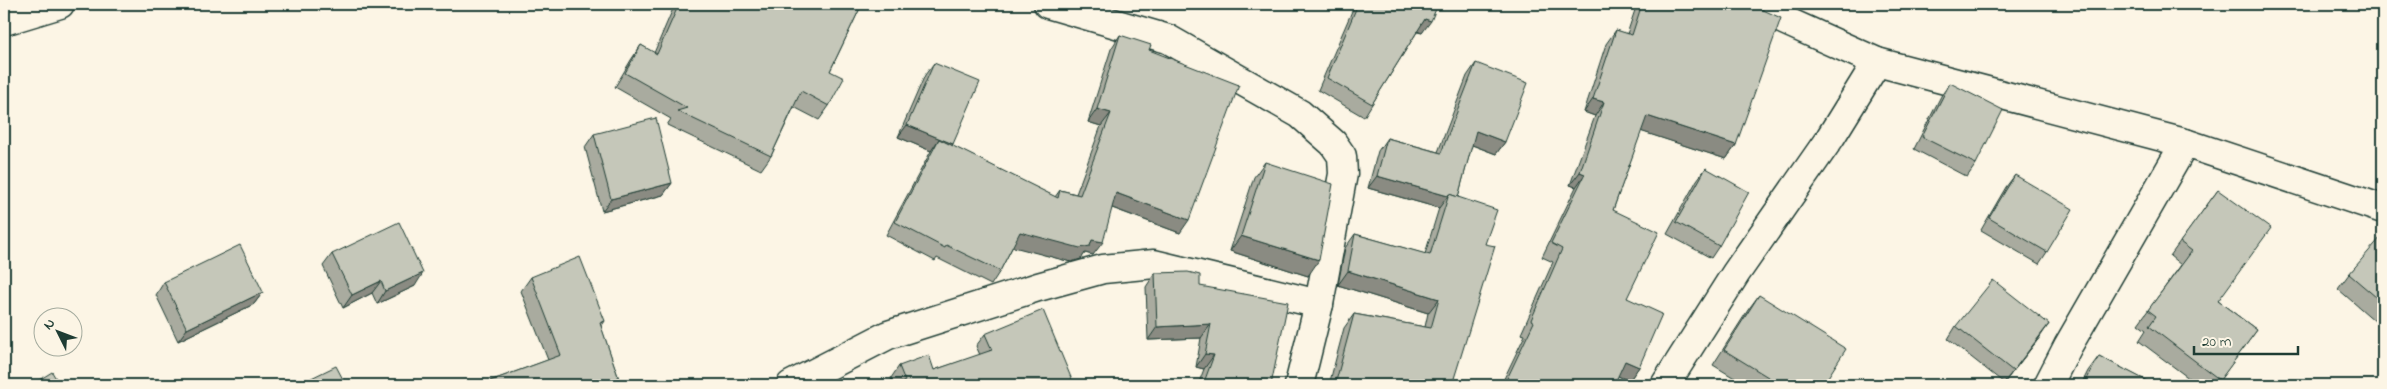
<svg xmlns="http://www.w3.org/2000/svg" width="2387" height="389" viewBox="0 0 2387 389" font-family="'Indie Flower',sans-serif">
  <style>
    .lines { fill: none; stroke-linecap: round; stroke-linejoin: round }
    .minor-casing { stroke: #1f3d34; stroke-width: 31 }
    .minor { stroke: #fcf5e5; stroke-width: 28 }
    .wall { fill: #a9ab9f; stroke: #1f3d34 }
    .shaded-wall { fill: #8a8b82; stroke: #1f3d34 }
    .building { fill: #c5c7b9; stroke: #1f3d34 }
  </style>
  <rect width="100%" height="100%" fill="#fcf5e5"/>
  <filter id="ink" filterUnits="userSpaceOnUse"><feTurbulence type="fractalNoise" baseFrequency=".02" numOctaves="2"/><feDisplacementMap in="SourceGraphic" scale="10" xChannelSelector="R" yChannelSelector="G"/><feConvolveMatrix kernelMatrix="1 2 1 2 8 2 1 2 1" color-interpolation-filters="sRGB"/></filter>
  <g filter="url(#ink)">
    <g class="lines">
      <defs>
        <g id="minor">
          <path d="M 1048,4 L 1168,39 L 1300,114 L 1333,143 L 1342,156 L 1343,174 L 1319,304 L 1299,385"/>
          <path d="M 1748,4 L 1877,62 L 2185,143 L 2383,209"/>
          <path d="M 4,21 L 60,4"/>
          <path d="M 791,385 L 888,335 L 1038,287 L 1103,269 L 1154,264 L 1319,304"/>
          <path d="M 1665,385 L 1736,273 L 1830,138 L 1877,62"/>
          <path d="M 2048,385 L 2068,346 L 2185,143"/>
        </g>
      </defs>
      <use href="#minor" class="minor-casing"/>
      <use href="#minor" class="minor"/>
    </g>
    <g class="wall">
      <path d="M 675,4 L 862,4 L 830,71 L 829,106 L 819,120 L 794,107 L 771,156 L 761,170 L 667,125 L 671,119 L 615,87 L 631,60 L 641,45 L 654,53 Z"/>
      <path d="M 1355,4 L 1438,4 L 1422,33 L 1417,32 L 1372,104 L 1364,117 L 1318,90 Z"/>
      <path d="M 1637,4 L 1750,4 L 1736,145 L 1726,159 L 1641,131 L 1613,210 L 1627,298 L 1639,367 L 1629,381 L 1618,376 L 1614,385 L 1501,385 L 1525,335 L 1521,334 L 1553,262 L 1542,257 L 1576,187 L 1570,185 L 1595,116 L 1584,112 L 1606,44 L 1616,30 L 1627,34 Z"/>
      <path d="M 1120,35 L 1149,50 L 1180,233 L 1112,208 L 1093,255 L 1085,253 L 1081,259 L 1071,262 L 1013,246 L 1000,271 L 991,285 L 937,258 L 935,261 L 886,235 L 931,151 L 898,137 L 925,75 L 934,63 L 953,144 L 952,146 L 1055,197 L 1060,190 L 1076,194 L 1101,126 L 1088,122 L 1111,49 Z"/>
      <path d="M 1476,63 L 1505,142 L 1496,154 L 1472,145 L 1458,197 L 1485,244 L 1452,385 L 1329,385 L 1344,328 L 1354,314 L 1425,327 L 1428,313 L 1338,285 L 1345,248 L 1355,234 L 1425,254 L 1439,208 L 1368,188 L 1378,151 L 1387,138 L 1438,152 L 1467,76 Z"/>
      <path d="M 1950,83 L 1976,164 L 1967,177 L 1914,149 L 1941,96 Z"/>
      <path d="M 594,134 L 672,183 L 663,195 L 602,211 L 585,147 Z"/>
      <path d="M 1265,162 L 1308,276 L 1230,251 L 1254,177 Z"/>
      <path d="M 1706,168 L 1719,246 L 1711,258 L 1667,234 L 1697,180 Z"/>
      <path d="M 2015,175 L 2047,252 L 2039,264 L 1981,230 L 2006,187 Z"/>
      <path d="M 2218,190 L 2218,301 L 2257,330 L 2216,385 L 2198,385 L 2139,341 L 2146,330 L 2138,324 L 2181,265 L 2170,256 Z"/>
      <path d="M 2383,239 L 2383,328 L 2338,289 L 2349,274 Z"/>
      <path d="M 332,254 L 415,286 L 377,304 L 372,293 L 343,308 L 323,266 Z"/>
      <path d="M 1155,273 L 1200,286 L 1271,385 L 1198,385 L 1204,369 L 1196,367 L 1201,338 L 1148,340 L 1146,287 Z"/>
      <path d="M 531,277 L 605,321 L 601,327 L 621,385 L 487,385 L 490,381 L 548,360 L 521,291 Z"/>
      <path d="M 164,282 L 263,292 L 254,304 L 178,341 L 156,295 Z"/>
      <path d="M 1759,295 L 1823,385 L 1746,385 L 1713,365 L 1748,310 Z"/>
      <path d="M 1956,326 L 2040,337 L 2004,383 L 1948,339 Z"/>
      <path d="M 985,334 L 1068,385 L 893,385 L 891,378 L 899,366 L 934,370 L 980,355 L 976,346 Z"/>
      <path d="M 2099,356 L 2154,385 L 2081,385 L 2088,371 Z"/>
    </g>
    <g class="shaded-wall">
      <path d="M 1425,19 L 1431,21 L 1422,33 L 1417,31 Z"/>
      <path d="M 1593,99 L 1604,102 L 1595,116 L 1584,112 Z"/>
      <path d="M 1097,109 L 1111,113 L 1101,126 L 1088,122 Z"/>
      <path d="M 1647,116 L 1736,145 L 1726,159 L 1637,130 Z"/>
      <path d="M 907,125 L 953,144 L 944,157 L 939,139 L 931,151 L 898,137 Z"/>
      <path d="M 1476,131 L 1505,142 L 1496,154 L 1467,143 Z"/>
      <path d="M 1580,172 L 1585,174 L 1576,187 L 1570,185 Z"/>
      <path d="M 1377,176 L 1448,196 L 1439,208 L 1368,188 Z"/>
      <path d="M 672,183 L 663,195 L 602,211 L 611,199 Z"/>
      <path d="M 1116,193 L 1189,220 L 1180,233 L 1107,206 Z"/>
      <path d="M 1020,232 L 1092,240 L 1103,242 L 1093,255 L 1085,253 L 1081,259 L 1071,262 L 1010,246 Z"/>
      <path d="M 1241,236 L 1319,260 L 1308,276 L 1230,251 Z"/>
      <path d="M 1348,271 L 1439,299 L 1428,313 L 1338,285 Z"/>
      <path d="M 423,273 L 415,286 L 377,304 L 385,291 Z"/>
      <path d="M 381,281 L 372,293 L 343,308 L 352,295 Z"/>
      <path d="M 263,292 L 254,304 L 178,341 L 187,329 Z"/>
      <path d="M 1211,324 L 1201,338 L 1148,340 L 1157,327 Z"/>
      <path d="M 2049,324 L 2040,337 L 2004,383 L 2013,371 Z"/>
      <path d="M 1205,354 L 1214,355 L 1204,369 L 1196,367 Z"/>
      <path d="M 1625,361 L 1639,367 L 1629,381 L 1616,375 Z"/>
      <path d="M 1072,380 L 1068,385 L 1059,385 Z"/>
    </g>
    <g class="building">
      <path d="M 679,4 L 862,4 L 830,71 L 844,78 L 829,106 L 801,91 L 771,156 L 677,111 L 687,108 L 625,73 L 641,45 L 657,54 Z"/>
      <path d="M 1358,4 L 1438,4 L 1431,21 L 1425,19 L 1372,104 L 1327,78 Z"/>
      <path d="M 1642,4 L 1750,4 L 1781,18 L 1736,145 L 1647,116 L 1613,210 L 1659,232 L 1627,298 L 1662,314 L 1639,367 L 1625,361 L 1614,385 L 1510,385 L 1505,383 L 1534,322 L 1531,320 L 1562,249 L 1551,243 L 1585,174 L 1580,172 L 1604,102 L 1593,99 L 1616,30 L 1632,35 Z"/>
      <path d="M 1120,35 L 1151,45 L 1149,50 L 1239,85 L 1189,220 L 1116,193 L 1103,242 L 1092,240 L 1090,246 L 1080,248 L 1020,232 L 1000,271 L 946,245 L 945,248 L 895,222 L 939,139 L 1058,198 L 1060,190 L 1080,195 L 1111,113 L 1097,109 Z"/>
      <path d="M 934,63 L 980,82 L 953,144 L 907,125 Z"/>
      <path d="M 1476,63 L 1528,83 L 1505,142 L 1476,131 L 1458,197 L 1449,194 L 1448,196 L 1377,176 L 1387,138 L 1441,153 Z"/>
      <path d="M 1950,83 L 2003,110 L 1976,164 L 1922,137 Z"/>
      <path d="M 656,118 L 672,183 L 611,199 L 594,134 Z"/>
      <path d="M 1265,162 L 1333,184 L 1319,260 L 1241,236 Z"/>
      <path d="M 1706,168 L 1749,192 L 1719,246 L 1676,222 Z"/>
      <path d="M 2015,175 L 2073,209 L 2047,252 L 1989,218 Z"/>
      <path d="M 2218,190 L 2271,228 L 2218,301 L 2257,330 L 2220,380 L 2149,326 L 2156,316 L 2148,310 L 2192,251 L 2180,242 Z"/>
      <path d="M 1449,194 L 1497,210 L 1485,244 L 1495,246 L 1452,385 L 1335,385 L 1354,314 L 1431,328 L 1439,299 L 1348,271 L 1355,234 L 1430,255 Z"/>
      <path d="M 399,222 L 423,273 L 385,291 L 381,281 L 352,295 L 332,254 Z"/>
      <path d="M 2381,237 L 2383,239 L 2383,303 L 2349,274 Z"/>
      <path d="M 240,245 L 263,292 L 187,329 L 164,282 Z"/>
      <path d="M 580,257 L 605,321 L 600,323 L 621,385 L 491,385 L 490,381 L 561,355 L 531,277 Z"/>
      <path d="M 1188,272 L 1200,275 L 1200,286 L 1288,302 L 1271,385 L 1203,385 L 1214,355 L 1205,354 L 1211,324 L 1157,327 L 1155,273 Z"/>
      <path d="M 1993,280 L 2049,324 L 2013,371 L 1956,326 Z"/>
      <path d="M 1759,295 L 1846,349 L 1823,385 L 1781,385 L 1724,350 Z"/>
      <path d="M 1043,310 L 1072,380 L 1059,385 L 895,385 L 905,381 L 899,366 L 929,355 L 934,370 L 992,350 L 985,334 Z"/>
      <path d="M 2099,356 L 2155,385 L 2084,385 Z"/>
      <path d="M 336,366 L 346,385 L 297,385 Z"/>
      <path d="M 52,372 L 60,385 L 31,385 Z"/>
    </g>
  </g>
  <rect width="2387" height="389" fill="none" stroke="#fcf5e5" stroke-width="20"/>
  <rect x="10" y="10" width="2367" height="369" fill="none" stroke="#1f3d34" stroke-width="2" filter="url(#ink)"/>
  <g transform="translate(58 332) rotate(312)"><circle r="24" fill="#fcf5e5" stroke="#a4ab9e"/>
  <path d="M0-4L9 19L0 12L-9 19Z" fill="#1f3d34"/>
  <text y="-8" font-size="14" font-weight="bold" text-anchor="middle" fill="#1f3d34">N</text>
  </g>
  <path d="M2194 346v8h104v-8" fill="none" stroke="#1f3d34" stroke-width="2.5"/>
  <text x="2202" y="346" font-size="15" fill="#1f3d34" stroke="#fcf5e5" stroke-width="4" paint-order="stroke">20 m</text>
</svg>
